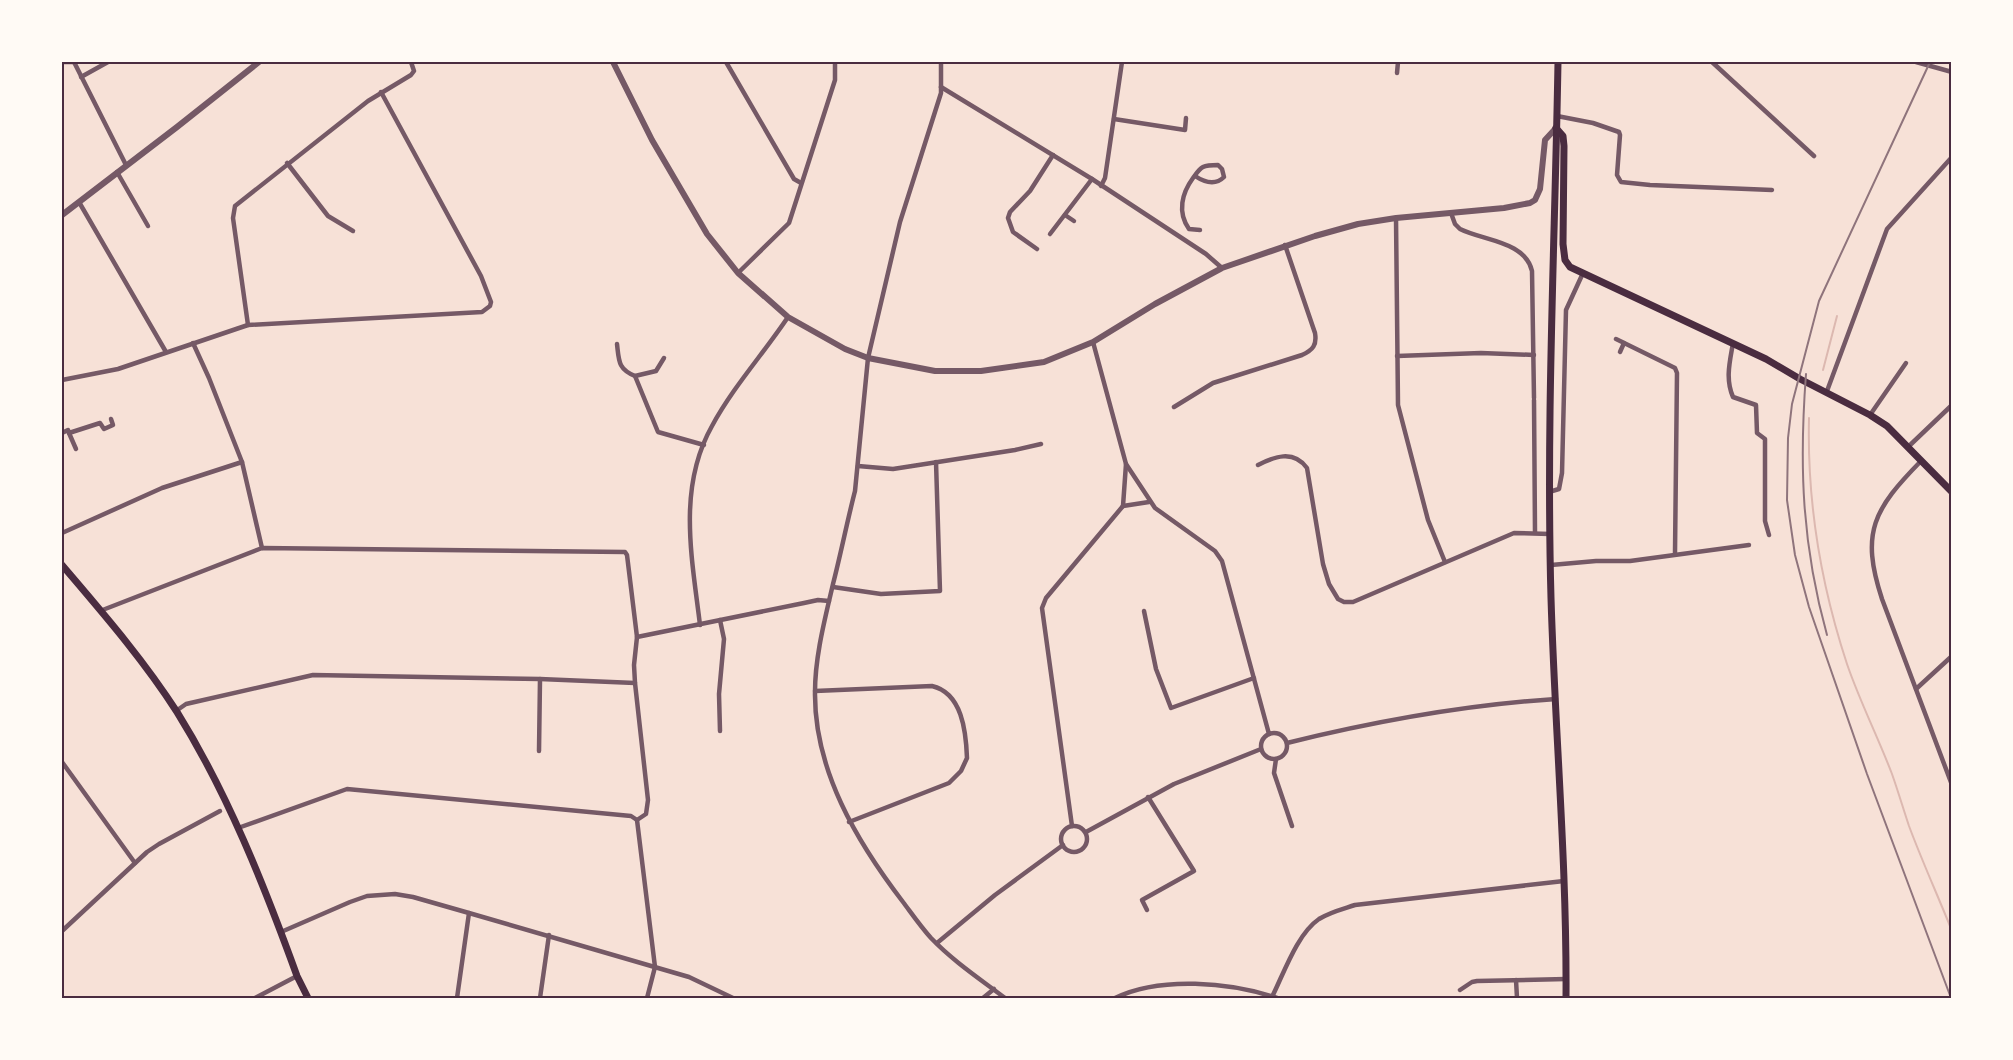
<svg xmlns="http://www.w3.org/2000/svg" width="2013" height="1060" viewBox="0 0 2013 1060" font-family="Ubuntu,sans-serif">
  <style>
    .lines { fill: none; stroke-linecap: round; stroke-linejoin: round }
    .stream { stroke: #dcb8b0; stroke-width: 2 }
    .minor { stroke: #755966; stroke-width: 4.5 }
    .tertiary { stroke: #755966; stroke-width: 6 }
    .secondary { stroke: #4a2c40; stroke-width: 7 }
    .rail { stroke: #8f747c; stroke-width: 2 }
    .neatline { fill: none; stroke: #4a2c40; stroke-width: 2 }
  </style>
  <rect width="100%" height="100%" fill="#f7e1d7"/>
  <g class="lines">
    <g class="stream">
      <path d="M 1823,370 L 1837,316"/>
      <path d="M 1809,418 C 1807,501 1821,585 1847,664 C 1860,702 1878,737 1892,774 C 1898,791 1903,808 1909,826 C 1922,861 1938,896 1952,931"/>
    </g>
    <g class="minor">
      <path d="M 62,62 L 75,62"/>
      <path d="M 74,62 L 126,165"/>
      <path d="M 726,62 L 794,179 L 801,183"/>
      <path d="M 941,62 L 941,93 L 900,222 L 868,358 L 855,491 C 847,522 841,553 833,584 C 825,619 815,656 815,692 C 814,770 857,842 903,902 C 912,914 921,927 931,938 C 953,961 980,979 1005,998"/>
      <path d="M 1712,62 L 1814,156"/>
      <path d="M 1916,62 L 1952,72"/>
      <path d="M 1397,73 L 1398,62"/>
      <path d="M 81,77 L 108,62"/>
      <path d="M 941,87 L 1092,179 L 1206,254 L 1222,268"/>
      <path d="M 1557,116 L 1593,123 L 1619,132 L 1620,135 L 1617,175 L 1621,182 L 1650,185 L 1772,190"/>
      <path d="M 1114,119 L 1185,130 L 1186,118"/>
      <path d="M 287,163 L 328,216 L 353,231"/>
      <path d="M 117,172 L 148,226"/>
      <path d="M 1195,176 C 1204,182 1215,186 1224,177 L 1222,169 L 1218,165 C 1213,165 1207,165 1203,167 C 1199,169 1196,174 1193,178 C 1182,193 1177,212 1189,229 L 1200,230"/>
      <path d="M 1101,186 L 1105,178 L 1122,62"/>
      <path d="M 79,202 L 166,352"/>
      <path d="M 1451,213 L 1455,224 L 1460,229 C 1484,241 1525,241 1532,271 L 1534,398"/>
      <path d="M 1065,215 L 1074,221"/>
      <path d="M 1396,218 L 1398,405 L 1428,520 L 1445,562"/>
      <path d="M 1050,234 L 1092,179"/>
      <path d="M 1037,249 L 1013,232 L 1008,218 L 1010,212 L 1030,191 L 1053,155"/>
      <path d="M 738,273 L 789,223 L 835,80 L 835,62"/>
      <path d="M 248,325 L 233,218 L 235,206 L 368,101 L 411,75 L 414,71 L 411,62"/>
      <path d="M 1616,339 L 1671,366 L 1675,368 L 1677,373 L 1675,553"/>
      <path d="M 1093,342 L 1126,464 L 1155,508 L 1215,551 L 1222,561 L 1269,734"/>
      <path d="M 193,343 L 209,378 L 242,462 L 262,548"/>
      <path d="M 1733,343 C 1730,361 1725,379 1733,397 L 1756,405 L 1757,433 L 1765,439 L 1765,521 L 1769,535"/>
      <path d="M 617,344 C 619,361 618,369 635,376 L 658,432 L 704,445"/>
      <path d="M 1620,352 L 1624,343"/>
      <path d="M 1397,356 L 1481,353 L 1534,355"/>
      <path d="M 635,376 L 656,371 L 664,358"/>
      <path d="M 62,380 L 118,369 L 248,325 L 482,312 L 490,306 L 491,302 L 481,276 L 381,92"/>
      <path d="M 1827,391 L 1887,229 L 1952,157"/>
      <path d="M 1534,400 L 1535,532"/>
      <path d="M 1174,407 L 1213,383 L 1302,355 C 1313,350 1317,345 1315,333 L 1285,245"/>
      <path d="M 1870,415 L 1906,363"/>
      <path d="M 62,433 L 68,430 L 69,433 L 100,423 L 104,429 L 113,425 L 111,419"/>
      <path d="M 69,433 L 76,449"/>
      <path d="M 1908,447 L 1952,405"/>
      <path d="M 1921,461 C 1874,509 1860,532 1882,599 L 1952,785"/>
      <path d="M 1258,465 C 1274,457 1293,449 1307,468 L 1323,564 L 1329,584 L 1338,599 L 1344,602 L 1353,602 L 1514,533 L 1550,534"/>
      <path d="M 858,466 L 893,469 L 1015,450 L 1041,444"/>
      <path d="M 1549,492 L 1559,489 L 1562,473 L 1566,310 L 1583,273"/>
      <path d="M 1123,506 L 1126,464"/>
      <path d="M 1123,506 L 1149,502"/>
      <path d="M 62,533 L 162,488 L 242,462"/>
      <path d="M 1551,565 L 1596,561 L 1630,561 L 1749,545"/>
      <path d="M 833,587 L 881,594 L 940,591 L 936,462"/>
      <path d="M 100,611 L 262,548 L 625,552 L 627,555 L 637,637 L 634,665 L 635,683 L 648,800 L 646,814 L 637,820 L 655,967 L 647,998"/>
      <path d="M 1144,611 L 1156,669 L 1171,708 L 1254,678"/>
      <path d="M 700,625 C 692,558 677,488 712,426 C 733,387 764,353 788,317"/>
      <path d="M 637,637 L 804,603 L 818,600 L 829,601"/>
      <path d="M 1916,689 L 1952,656"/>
      <path d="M 815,691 L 932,686 C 962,693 966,731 967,758 L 961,771 L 949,783 L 849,822"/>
      <path d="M 176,711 L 186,704 L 313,675 L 540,679 L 635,683"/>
      <path d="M 720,731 L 719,694 L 724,639 L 720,620"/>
      <circle cx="1274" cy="746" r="13"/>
      <path d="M 1287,743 C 1376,721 1464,705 1556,699"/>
      <path d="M 539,751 L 540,679"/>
      <path d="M 1276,759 L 1274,773 L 1292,826"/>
      <path d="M 62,762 L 135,863"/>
      <circle cx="1074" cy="839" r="13"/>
      <path d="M 1072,826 L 1042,608 L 1046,598 L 1123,506"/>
      <path d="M 238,828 L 347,789 L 631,816 L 637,820"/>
      <path d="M 1086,832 L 1174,784 L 1261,749"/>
      <path d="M 1147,910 L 1142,900 L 1194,871 L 1148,797"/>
      <path d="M 62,931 L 147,852 L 159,844 L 220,811"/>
      <path d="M 281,932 L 350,902 L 367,896 L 395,894 L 413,897 L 469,913 L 689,977 L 733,998"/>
      <path d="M 937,943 L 995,895 L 1063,845"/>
      <path d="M 1516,980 L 1517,998"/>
      <path d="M 1460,990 L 1472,982 L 1477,981 L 1566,979"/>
      <path d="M 1272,997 C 1284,973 1297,934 1319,919 C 1330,912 1343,909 1355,905 L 1564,881"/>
      <path d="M 255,998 L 297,976"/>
      <path d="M 457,998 L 469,913"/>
      <path d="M 540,998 L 549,935"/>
      <path d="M 983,998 L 994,989"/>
      <path d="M 1115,998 C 1160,976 1230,982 1277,998"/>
    </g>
    <g class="tertiary">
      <path d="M 613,62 L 652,140 L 707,234 L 738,273 L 788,317 L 845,349 L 868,358 L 935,371 L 981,371 L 1044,362 L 1093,342 L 1155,304 L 1222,268 L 1315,236 L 1358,224 L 1396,218 L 1504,208 L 1530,203 L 1535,200 L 1540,189 L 1545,140 L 1556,128"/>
      <path d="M 62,215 L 177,127 L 259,62"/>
    </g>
    <g class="secondary">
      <path d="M 1558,62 C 1555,241 1546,419 1551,598 C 1555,732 1567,865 1566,998"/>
      <path d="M 1556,128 L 1563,136 L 1564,146 L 1563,244 L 1565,260 L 1570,267 L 1766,359 L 1800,379 L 1870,415 L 1887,426 L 1952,492"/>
      <path d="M 62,565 C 102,612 143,659 177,712 C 228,794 264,885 297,976 L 308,998"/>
    </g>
    <g class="rail">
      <path d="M 1930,62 L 1819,301 L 1792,404 L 1788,438 L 1787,500 L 1795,555 L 1809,607 L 1867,774 L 1951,998"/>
      <path d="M 1806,374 C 1799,467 1802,545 1827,635"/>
    </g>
  </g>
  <rect width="2013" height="1060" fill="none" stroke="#fffaf5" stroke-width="126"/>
  <rect x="63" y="63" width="1887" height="934" class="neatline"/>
</svg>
